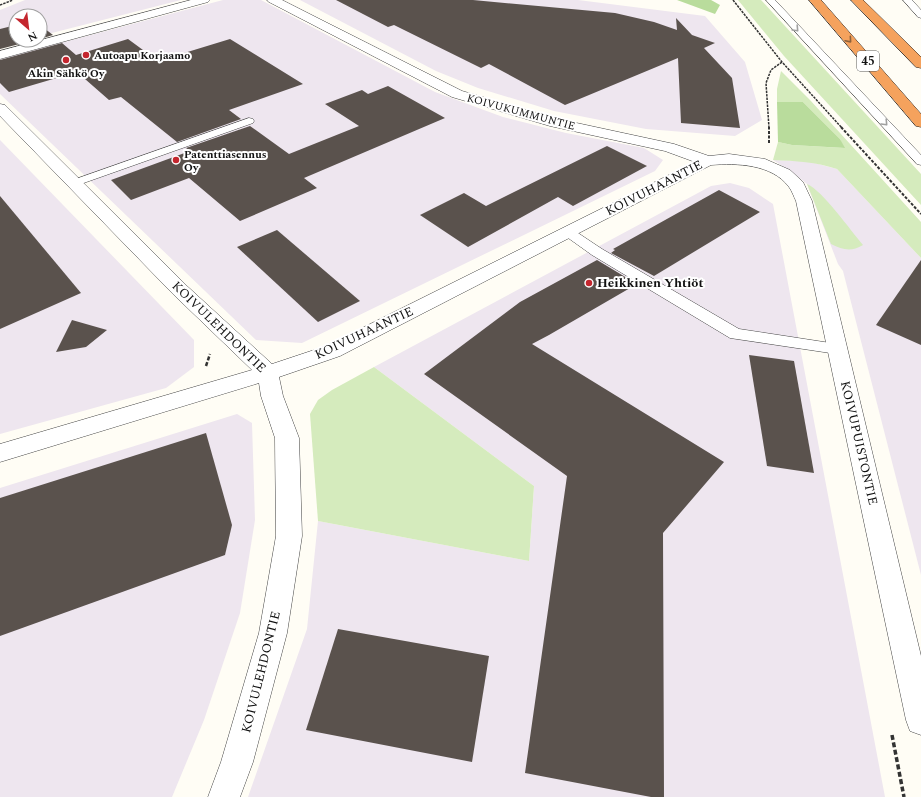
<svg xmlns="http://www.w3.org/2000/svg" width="921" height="797" viewBox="0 0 921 797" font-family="Spectral,serif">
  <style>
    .industrial { fill: #eee6ef }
    .green { fill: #d5ebbd }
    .forest { fill: #b9dc9c }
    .building { fill: #5a524d }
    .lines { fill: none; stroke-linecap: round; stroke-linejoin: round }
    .service-casing { stroke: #444; stroke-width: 1 }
    .minor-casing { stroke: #444; stroke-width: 1 }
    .motorway-casing { stroke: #222; stroke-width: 1 }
    .path-far3 { stroke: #333; stroke-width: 1.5; stroke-dasharray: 2.5 1; stroke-linecap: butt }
    .path-far2 { stroke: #333; stroke-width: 2; stroke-dasharray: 3 1.5; stroke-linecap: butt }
    .path-far1 { stroke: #333; stroke-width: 2.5; stroke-dasharray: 4 2; stroke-linecap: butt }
    .path { stroke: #333; stroke-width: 3.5; stroke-dasharray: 5 2.5; stroke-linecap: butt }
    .service { fill: #fff; fill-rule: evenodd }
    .minor { fill: #fff; fill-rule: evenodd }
    .motorway { fill: #f5a25d; fill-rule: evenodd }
    .oneway { stroke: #a0a0a0 }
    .oneway2 { stroke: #8e613b }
    .poi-dot { fill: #c4262e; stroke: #fff; stroke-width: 1.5 }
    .labels { text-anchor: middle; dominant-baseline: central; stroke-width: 4; stroke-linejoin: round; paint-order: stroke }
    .far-poi-label { font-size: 11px; font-weight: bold; fill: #111; stroke: #fff; text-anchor: start }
    .far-street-label { font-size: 11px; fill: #111; stroke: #fff }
    .shield { fill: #fff; stroke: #585858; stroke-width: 1 }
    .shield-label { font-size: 12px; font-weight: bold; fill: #111 }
    .street-label { font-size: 13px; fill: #111; stroke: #fff }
    .poi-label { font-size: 13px; font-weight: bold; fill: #111; stroke: #fff; text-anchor: start }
  </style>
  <rect width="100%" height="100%" fill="#fffdf5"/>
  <g class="industrial">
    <path d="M 25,0 L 181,0 L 40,36 L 40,16 L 16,16 L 16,40 L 0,46 L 0,10 Z"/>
    <path d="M 223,0 L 261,0 L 435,92 L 503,117 L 566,133 L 644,148 L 663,160 L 655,171 L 302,343 L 256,340 L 0,94 L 0,59 Z"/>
    <path d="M 300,0 L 578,0 L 705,16 L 745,62 L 762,120 L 735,136 L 646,129 L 554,111 L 478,88 L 436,71 Z"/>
    <path d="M 0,140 L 194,340 L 194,367 L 166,388 L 0,434 Z"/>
    <path d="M 773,160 L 807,161 L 837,169 L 921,258 L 921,575 L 843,271 L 838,264 L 807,184 L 792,172 Z"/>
    <path d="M 730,183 L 749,188 L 773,204 L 885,797 L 248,797 L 307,629 L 318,521 L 529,561 L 534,486 L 374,367 L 711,186 Z"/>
    <path d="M 237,414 L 252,423 L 255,520 L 240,613 L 204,720 L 172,797 L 0,797 L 0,488 Z"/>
  </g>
  <g class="green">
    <path d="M 738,0 L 761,0 L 921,174 L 921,205 L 784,56 Z"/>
    <path d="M 781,71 L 810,100 L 921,222 L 921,258 L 837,169 C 816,162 796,161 773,160 L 778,142 L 792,145 L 844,148 L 840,139 L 803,102 L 777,102 L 777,89 Z"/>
    <path d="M 807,184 C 822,190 851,231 863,245 C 851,252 843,250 831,244 Z"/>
    <path d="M 374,367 L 534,486 L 529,561 L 318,521 L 310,414 L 318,400 L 332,390 Z"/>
  </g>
  <g class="forest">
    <path d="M 677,0 L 711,0 L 720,5 L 715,14 Z"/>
    <path d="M 777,102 L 803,102 L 840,139 L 845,148 L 792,145 L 778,142 Z"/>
  </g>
  <g class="building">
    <path d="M 336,0 L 473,0 L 615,13 L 654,22 L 677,30 L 676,18 L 692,35 L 715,43 L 704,48 L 732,78 L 740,128 L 681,123 L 678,58 L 565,105 L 489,64 L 481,68 L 394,25 L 388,27 Z"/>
    <path d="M 16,25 L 16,40 L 35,40 L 0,49 L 0,29 Z"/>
    <path d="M 40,25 L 53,35 L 40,39 Z"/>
    <path d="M 128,39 L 158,61 L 230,39 L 303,84 L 229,110 L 241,119 L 177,142 L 121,97 L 109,100 L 77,72 L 9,92 L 0,83 L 0,60 L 62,43 L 76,55 Z"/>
    <path d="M 388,86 L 445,118 L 304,178 L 317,188 L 240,221 L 189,178 L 131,200 L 111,180 L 190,151 L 186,148 L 250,126 L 289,154 L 359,126 L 325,104 L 362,90 L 368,94 Z"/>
    <path d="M 607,146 L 647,166 L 573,206 L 558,197 L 468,247 L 420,215 L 464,193 L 486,206 Z"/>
    <path d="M 719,190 L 760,212 L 654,276 L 611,253 L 615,250 L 613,249 Z"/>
    <path d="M 0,196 L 81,293 L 0,329 Z"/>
    <path d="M 277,230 L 360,301 L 318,322 L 237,247 Z"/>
    <path d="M 597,260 L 637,284 L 549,335 L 532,344 L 724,462 L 663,533 L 664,797 L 651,797 L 525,773 L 567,476 L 424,374 L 520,302 Z"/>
    <path d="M 921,260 L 921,345 L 876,325 Z"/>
    <path d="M 72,320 L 107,330 L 86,347 L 56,352 Z"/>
    <path d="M 749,355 L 794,361 L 814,473 L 767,466 Z"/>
    <path d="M 206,433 L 232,525 L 225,555 L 0,636 L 0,498 Z"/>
    <path d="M 338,629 L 489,656 L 472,762 L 306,730 Z"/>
  </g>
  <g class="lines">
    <defs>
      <g id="service">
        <path d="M 766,0 L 775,0 L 921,155 L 921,165 L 917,164 Z"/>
        <path d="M 903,0 L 912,0 L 921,10 L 921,18 L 918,17 Z"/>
        <path d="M 249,118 L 253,119 L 254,121 L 253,123 L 78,185 L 70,185 L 68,183 L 70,181 Z"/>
        <path d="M 568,228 L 572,229 L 602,249 L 739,329 L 837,344 L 842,345 L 845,349 L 842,353 L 837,354 L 730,338 L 592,255 L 564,235 L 562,232 L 564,229 Z"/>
      </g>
      <g id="minor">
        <path d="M 191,0 L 210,0 L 208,2 L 0,59 L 0,51 Z"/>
        <path d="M 267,0 L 282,0 L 462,91 L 558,119 L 674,144 L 709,156 L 729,154 L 765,159 L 790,170 L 803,182 L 812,201 L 921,656 L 921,735 L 910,731 L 906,720 L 796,201 C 794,197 792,191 789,187 C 772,164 737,163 711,165 L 340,356 L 279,377 L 283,396 L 299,438 L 302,536 L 287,633 L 253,762 L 240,797 L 208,797 L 221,762 L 259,633 L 276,536 L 275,438 L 261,396 L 259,383 L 0,462 L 0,444 L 252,370 L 173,294 L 0,116 L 0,104 L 5,105 L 187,286 L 272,364 L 326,346 L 695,162 L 665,151 L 550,126 L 452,97 L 269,2 Z"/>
      </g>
      <g id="motorway">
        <path d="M 809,0 L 821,0 L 921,114 L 921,127 L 916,126 Z"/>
        <path d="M 851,0 L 863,0 L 921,57 L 921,68 L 916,67 Z"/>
      </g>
    </defs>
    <use href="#service" class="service-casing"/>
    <use href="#minor" class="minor-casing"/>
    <use href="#motorway" class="motorway-casing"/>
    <g class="path-far3">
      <path d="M 733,0 L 782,62 L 842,128"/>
      <path d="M 0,5 L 13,0"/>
      <path d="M 769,128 L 766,83 L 771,70 L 782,62"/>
    </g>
    <g class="path-far2">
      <path d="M 841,127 L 921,214"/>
      <path d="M 769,143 L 769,127"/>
    </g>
    <path class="path-far1" d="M 206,366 L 210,354"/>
    <path class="path" d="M 892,735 L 904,797"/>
    <use href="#service" class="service"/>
    <use href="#minor" class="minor"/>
    <use href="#motorway" class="motorway"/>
  </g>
  <defs><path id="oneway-chevron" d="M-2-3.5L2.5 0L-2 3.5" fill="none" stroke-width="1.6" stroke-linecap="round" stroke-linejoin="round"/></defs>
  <g class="oneway">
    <use href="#oneway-chevron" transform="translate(796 29) rotate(47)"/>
    <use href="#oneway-chevron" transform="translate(885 123) rotate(47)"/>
  </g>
  <use class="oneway2" href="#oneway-chevron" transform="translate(849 40) rotate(49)"/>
  <g class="poi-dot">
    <circle cx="86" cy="55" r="4"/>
    <circle cx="66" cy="60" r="4"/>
    <circle cx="176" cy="160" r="4"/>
    <circle cx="589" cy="283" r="4"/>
  </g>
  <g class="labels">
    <g class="far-poi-label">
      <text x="94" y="55">Autoapu Korjaamo</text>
      <text x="66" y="73" text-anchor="middle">Akin Sähkö Oy</text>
      <text x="184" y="154">Patenttiasennus<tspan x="184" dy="13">Oy</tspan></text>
    </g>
    <g class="far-street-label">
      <text transform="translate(521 112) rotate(15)">KOIVUKUMMUNTIE</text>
    </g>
    <rect class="shield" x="857" y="51" width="22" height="20" rx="3"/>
    <g class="shield-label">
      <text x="868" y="61">45</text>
    </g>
    <g class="street-label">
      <text transform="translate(654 188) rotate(-27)">KOIVUHAANTIE</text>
      <text transform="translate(219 327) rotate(44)">KOIVULEHDONTIE</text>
      <text transform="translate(364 333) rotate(-25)">KOIVUHAANTIE</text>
      <text transform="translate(859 443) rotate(77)">KOIVUPUISTONTIE</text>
      <text transform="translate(261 672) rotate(-76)">KOIVULEHDONTIE</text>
    </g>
    <g class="poi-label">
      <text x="597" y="283">Heikkinen Yhtiöt</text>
    </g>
  </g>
  <g transform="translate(28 28) rotate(152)"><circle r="19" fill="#ffffff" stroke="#a0a0a0"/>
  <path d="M0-3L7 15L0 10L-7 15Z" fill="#c4262e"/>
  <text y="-6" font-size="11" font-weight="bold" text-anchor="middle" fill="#111111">N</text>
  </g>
</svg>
